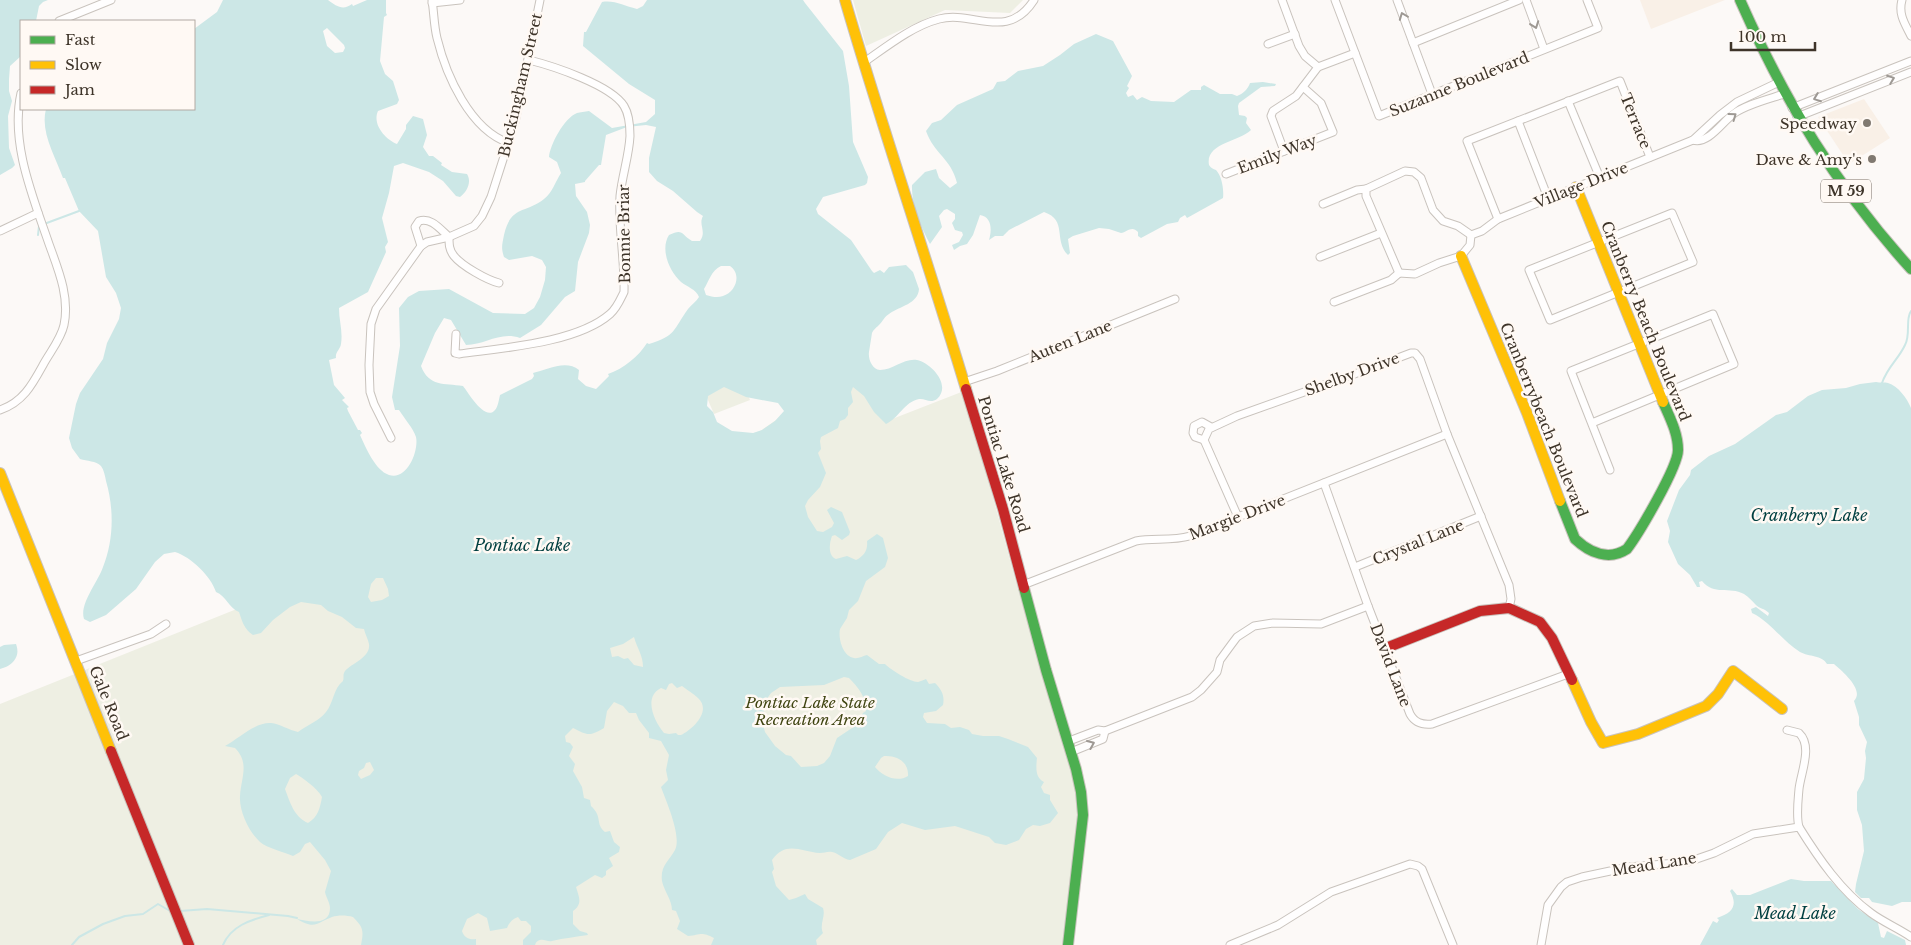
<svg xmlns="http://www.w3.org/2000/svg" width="1911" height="945" viewBox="0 0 1911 945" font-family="'Libre Baskerville',serif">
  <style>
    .built { fill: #f9f0e7 }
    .green { fill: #eeefe3 }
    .water { fill: #cce7e6; fill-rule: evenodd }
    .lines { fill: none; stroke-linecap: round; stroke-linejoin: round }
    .stream { stroke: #cce7e6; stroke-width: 2 }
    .street-casing { stroke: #c9c3bd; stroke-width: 9 }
    .fast-casing { stroke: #c9c3bd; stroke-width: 12 }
    .slow-casing { stroke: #c9c3bd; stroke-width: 12 }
    .jam-casing { stroke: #c9c3bd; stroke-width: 12 }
    .street { stroke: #fffefe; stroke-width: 7 }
    .fast { stroke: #4caf50; stroke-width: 10 }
    .slow { stroke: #ffc107; stroke-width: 10 }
    .jam { stroke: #c62828; stroke-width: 10 }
    .oneway { stroke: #9e9994 }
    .poi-dot { fill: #807971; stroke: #fff9f4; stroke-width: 2 }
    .labels { text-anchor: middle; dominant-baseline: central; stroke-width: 5; stroke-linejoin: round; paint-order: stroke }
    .shield { fill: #fff9f4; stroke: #786f66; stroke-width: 1 }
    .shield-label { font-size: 14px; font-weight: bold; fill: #3e3429 }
    .street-label { font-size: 15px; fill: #3e3429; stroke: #fff9f4 }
    .poi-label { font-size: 15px; fill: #3e3429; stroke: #fff9f4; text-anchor: end }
    .park-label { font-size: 15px; font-style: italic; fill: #3f4411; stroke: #fff9f4 }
    .water-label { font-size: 16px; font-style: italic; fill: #003f40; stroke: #fff9f4 }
  </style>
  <rect width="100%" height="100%" fill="#fcf9f7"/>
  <g class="built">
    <path d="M 1640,0 L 1725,0 L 1651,29 Z"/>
    <path d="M 1864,99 L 1890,138 L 1849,164 L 1818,117 Z"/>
  </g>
  <g class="green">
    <path d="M 853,0 L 1023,0 L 1010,13 L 945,10 L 866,46 Z"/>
    <path d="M 741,378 L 750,400 L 714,414 L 705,393 Z"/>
    <path d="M 870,378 L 887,421 L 964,391 L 1016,582 L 1078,793 L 1079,813 L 1062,945 L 0,945 L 0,704 L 386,549 L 661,500 L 792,409 Z"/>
  </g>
  <g class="water">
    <path d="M 0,0 L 48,0 L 43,2 L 39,6 L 36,21 L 21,21 L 21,56 L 10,66 L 9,79 L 9,91 L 12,101 L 8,116 L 9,148 L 15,165 L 12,168 L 0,175 Z"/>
    <path d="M 223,0 L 328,0 C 336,6 343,11 352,4 L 353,6 L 367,0 L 386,0 L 386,13 L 387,15 L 384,17 L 380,61 L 385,74 L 393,81 L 399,100 L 397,104 L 378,111 C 372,124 385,139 397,144 L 406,129 L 406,125 L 413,116 L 423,119 L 427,135 L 423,147 L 429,156 L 433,156 L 442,163 L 441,165 L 452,172 L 467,174 C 472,182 467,192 460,197 L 456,196 L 443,181 L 429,172 L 403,163 L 394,166 L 389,193 L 382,218 L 388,242 L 385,247 L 386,252 L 368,292 L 339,308 C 339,321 343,331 341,344 C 340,350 335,352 336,358 L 329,360 L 334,385 L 345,398 L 342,400 L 349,407 L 347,408 L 348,411 L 358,430 L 360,430 L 362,433 L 360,435 C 366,448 375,470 389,475 C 407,481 419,451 416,437 C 413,428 404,418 399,410 L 395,410 L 392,397 L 400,346 L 399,308 L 408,297 L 419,291 L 449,289 L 493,313 L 525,314 L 534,308 L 540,297 L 545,280 L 546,267 L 542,260 L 532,256 L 509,260 L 504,257 C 501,248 502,245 504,235 C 511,205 525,214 544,199 C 553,192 555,182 561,173 L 557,162 L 549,157 C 550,145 564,118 577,113 C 580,112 585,112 589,111 L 612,128 L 646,122 L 655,114 L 655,100 L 629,84 L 583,46 L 584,32 L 586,32 L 602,2 C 615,0 624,6 637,9 L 643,6 L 647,0 L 803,0 L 805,3 L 843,51 L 849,86 L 853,142 L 868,177 L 867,183 L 865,185 L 823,197 L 816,209 L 818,214 L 851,240 L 872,271 L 874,273 L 880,270 L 884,273 L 889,267 L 906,265 L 913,272 L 919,289 C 918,304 900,306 889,314 C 885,316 883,321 879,325 C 877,327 873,330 872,333 C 871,339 870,346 869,352 C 868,359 872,369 880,370 C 893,370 904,358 917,360 C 931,363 952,385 937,399 C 930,404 925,398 919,399 C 904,402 899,418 886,424 L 874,412 L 864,396 L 853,387 L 851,392 L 853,402 L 848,408 L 848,415 L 845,419 L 840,421 L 838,428 L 821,437 L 820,441 L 821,449 L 818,453 L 826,473 L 820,487 L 808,500 L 805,506 L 808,517 L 817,531 L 823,532 L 832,527 L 834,523 L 827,510 L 831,507 L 842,512 L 850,532 L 849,535 L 842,540 L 835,535 L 832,536 C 829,544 828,556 836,559 L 847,556 L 856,560 C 864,556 868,550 867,541 L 877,534 L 883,538 L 888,558 L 885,567 L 866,581 L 858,601 L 849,610 L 847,618 L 840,629 C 838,639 843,656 854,658 C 858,659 863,656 867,655 L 879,664 L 885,664 C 891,670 910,682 918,682 C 921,681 924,680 926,679 L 929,684 L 935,683 C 941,689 945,695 943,705 L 936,711 L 924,713 L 923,717 L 927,723 L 945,724 L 951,728 L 960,727 L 969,730 L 972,734 L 983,736 L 999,736 L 1008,739 L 1028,747 L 1037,758 C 1036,767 1035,778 1044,782 L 1041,787 L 1044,793 L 1050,795 L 1050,800 L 1058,813 L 1050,823 L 1040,826 L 1033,825 L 1026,829 L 1019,840 L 1006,845 L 995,843 L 989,837 L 955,826 L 925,830 L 902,823 L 888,832 L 876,849 L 850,860 C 843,859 838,853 832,852 C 828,851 824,853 820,853 C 801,852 786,840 772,860 L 774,869 L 772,872 L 776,886 L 789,900 L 796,898 L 805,894 L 808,899 L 823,908 C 826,917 819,924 823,933 L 816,940 L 817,945 L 711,945 L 714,938 C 701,931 700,935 688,936 L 677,929 L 680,921 L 676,911 L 672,910 C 672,900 664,891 662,881 C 660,866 669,861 675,850 C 682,836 666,801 661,787 L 668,780 L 666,770 L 669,755 L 661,741 L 649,738 L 649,733 L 639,720 L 636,713 L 629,713 L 623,706 L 614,702 L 607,711 L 604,728 C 589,737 587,735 573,728 L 565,736 L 566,742 L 570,743 L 573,747 L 569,756 L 575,764 L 573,771 L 582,787 L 584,798 L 590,800 L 591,806 C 603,817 595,824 605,832 L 610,831 L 614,842 L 620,847 L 619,852 L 609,858 L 613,866 L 606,871 L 606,875 L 602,878 L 595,875 L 576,887 C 579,897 583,904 573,911 L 573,924 L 580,931 L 587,933 L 588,935 C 576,937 564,938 552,941 C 548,942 544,939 540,940 C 537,941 536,942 535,945 L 523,945 L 523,940 L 531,932 L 531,926 L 526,921 L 521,921 L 518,917 C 512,919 509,923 507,928 L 490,931 L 487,918 L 478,913 L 467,919 L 462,931 C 464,938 470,940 476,939 L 476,945 L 361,945 C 364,930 363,927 353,917 C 346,915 338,915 332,917 C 316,923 316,930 297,919 C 307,921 330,927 330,908 C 330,903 326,897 325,892 L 331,871 L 325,860 L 310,842 L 305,844 L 300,852 L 293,856 C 284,852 267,848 260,842 C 249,832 239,811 240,796 C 241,778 250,763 235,748 L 225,746 C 238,739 255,722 271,723 C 280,724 289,730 298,732 C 307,725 319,721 326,712 C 334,702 333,689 343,681 C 344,678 343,675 344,673 C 348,664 371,659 369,644 C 368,639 365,634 364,629 L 356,628 L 342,617 L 328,611 L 321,605 L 301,602 L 290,607 L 273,620 L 261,633 L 253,635 C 244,629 242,621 239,612 C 229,608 226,596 216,592 C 211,576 191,557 175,552 L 164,554 L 155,562 L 136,589 L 106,615 L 90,622 L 84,619 C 79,604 98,582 103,567 C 114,540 114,508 106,481 C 105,476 104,470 101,466 C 96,461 87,461 80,459 L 72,448 L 69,438 L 76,404 L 80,393 L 103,359 L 107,343 L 119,319 L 121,308 L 116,293 L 106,277 L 98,231 L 79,211 L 65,178 L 63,178 C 55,156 40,132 46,109 L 194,109 L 194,29 L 217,12 ZM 327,28 L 344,45 L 345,48 L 343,52 L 335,53 L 327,46 L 323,31 ZM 646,125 L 656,127 L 649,158 L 649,172 L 657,181 L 673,191 L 697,212 L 703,216 C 698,225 707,231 700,241 L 692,241 C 681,234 683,228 669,235 C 660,249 669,271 681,282 C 687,287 696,289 699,297 C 696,302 692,304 688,309 C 673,330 676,336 649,344 L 647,343 C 639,356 623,369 608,374 L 609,376 L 596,389 L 586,386 L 578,379 L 579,370 C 566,359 546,370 533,373 L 534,376 L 532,379 L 500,395 C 499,399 498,407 495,410 C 485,422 468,392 463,386 C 444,383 429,387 421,366 L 435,333 L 444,318 L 451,320 L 466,345 C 485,345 500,331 520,338 L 541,325 L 565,297 L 575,291 L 578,262 L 589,233 L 590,225 L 587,212 L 576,196 L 575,184 L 585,182 L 585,181 L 599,165 L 601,165 L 606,135 L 627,127 ZM 721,266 L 730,266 C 742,274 736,292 723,296 C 718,298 712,297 706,295 L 704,289 C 709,281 711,271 721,266 ZM 724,387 L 746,397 L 778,403 L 784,411 L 775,421 L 762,430 L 753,433 L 732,431 L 717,422 L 713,412 L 707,406 L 708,396 ZM 376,578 L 383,578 L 388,589 L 389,596 L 382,600 L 371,602 L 368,597 L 371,584 ZM 634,637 C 637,648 643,655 643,667 L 634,665 L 628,658 L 624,659 L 618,656 L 612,657 L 610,648 L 623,644 ZM 844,677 L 849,678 C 859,688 866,697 866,711 L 863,713 L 855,726 L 837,738 L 830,756 L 824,763 L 817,766 L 801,767 L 791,756 L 786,755 L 775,746 L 765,732 L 762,721 L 766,700 L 771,693 L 780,687 L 824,685 ZM 672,683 L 677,688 L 682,686 C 687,690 694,694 698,698 C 712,711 693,729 681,735 L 678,735 L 676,733 L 669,734 L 664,733 C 654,721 643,697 661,688 L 666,690 L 669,684 ZM 884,756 C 897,755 909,762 908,776 C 897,783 882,776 875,767 L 881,758 ZM 370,762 L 374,770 L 370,775 L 361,779 L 358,775 L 359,771 L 364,768 L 366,763 ZM 296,774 C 303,778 317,788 322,797 C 320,808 318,817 308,823 C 294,817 290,802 285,789 L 290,778 Z"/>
    <path d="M 1096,34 L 1113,41 L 1132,76 L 1127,86 L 1129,88 L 1126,93 L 1128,97 L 1133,95 L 1137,100 L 1142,97 L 1151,101 L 1174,102 L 1191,90 L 1201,90 L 1201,87 L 1204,85 L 1220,94 L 1232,94 L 1237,96 C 1243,94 1248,89 1250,83 L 1263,82 L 1276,84 L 1275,86 L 1261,87 L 1239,103 L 1238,106 L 1239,115 L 1245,116 L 1247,118 L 1246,123 L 1251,130 C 1239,142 1205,143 1209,165 C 1211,168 1213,169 1216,170 C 1222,176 1224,190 1223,198 L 1187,218 L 1185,215 L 1180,218 L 1178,222 L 1167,224 L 1141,238 L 1138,236 L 1138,232 C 1132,225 1127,232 1121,233 L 1109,229 L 1099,228 L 1073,236 L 1068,239 L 1070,253 L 1068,255 C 1053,240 1068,220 1044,212 L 1009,230 L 1003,236 L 995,236 L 989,240 C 992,230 992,217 980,215 L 973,235 L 967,244 L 960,246 L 954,250 L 952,245 L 959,242 L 963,235 L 962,232 L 955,230 L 952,223 L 955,219 L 955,214 L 947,209 L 944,210 L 939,216 L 942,227 L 930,244 C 921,227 911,204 912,185 L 925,172 L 936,169 L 939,178 L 950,188 L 957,183 C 951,158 934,154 926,131 L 932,123 L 941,120 L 957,105 L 993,89 L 997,82 L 1005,81 L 1018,71 L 1043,66 L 1060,55 L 1074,44 Z"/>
    <path d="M 1876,382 C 1880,383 1885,382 1888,383 C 1898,386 1907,398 1911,408 L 1911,902 L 1902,902 L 1892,906 L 1872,902 L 1869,898 L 1861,898 L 1855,892 L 1856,884 L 1864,851 L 1862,825 L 1857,810 L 1857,792 L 1864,779 L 1866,758 L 1865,751 L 1867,742 L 1859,725 L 1859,717 L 1854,701 C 1865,690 1842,671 1834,664 L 1827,664 C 1822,655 1809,657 1800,652 C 1782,641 1771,622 1752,613 L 1751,609 L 1756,607 L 1768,616 L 1769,613 C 1764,608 1760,609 1756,605 C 1752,601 1749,597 1744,594 C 1729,586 1714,596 1702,581 L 1699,582 L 1700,587 L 1697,587 L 1690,575 L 1678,564 L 1668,542 L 1670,531 L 1667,521 L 1679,490 L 1690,475 L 1691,470 L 1709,456 L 1735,444 L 1776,415 L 1787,412 L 1808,396 L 1822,390 L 1846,388 L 1860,384 Z"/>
    <path d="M 16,644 C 21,657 12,666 0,669 L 0,647 L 4,645 Z"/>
    <path d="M 1791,879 L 1804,881 L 1831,881 L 1858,909 L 1878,923 L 1881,937 L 1884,938 L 1887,931 L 1905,940 L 1906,945 L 1700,945 L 1713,921 L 1717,923 L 1719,920 L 1717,918 C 1733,913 1738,905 1730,891 L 1732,889 L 1737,895 L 1750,895 Z"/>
  </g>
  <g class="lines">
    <g class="stream">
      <path d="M 44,224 L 79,211"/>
      <path d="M 38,235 L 39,226"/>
      <path d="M 1882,383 C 1888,366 1898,360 1905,345 C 1911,334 1905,319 1911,311"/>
      <path d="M 180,911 L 207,909 L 288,916 L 297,918"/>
      <path d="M 72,945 L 79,937 L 103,924 L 125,916 L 143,914 L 158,904 L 170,911"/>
      <path d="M 223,945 C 231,926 250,920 269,915"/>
    </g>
    <defs>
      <g id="street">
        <path d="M 432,0 C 434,13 434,26 437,38 C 446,75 470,130 509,143"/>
        <path d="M 1282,0 L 1299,46 L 1305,56 L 1318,67"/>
        <path d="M 1335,0 L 1379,116 L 1598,28 L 1587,0"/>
        <path d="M 1397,0 L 1432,94"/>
        <path d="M 1526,0 L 1544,49"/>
        <path d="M 1902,0 C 1898,14 1905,24 1911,36"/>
        <path d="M 432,3 L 460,0"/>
        <path d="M 59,21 L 111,0"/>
        <path d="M 1413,43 L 1519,0"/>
        <path d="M 1268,44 L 1295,34"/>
        <path d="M 863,63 C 886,47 912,26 939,19 C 973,10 1007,42 1034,0"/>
        <path d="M 1568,101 L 1600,178"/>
        <path d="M 1792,108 L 1911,61"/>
        <path d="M 1797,117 L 1911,72"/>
        <path d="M 1518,121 L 1548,198"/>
        <path d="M 1693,140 C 1707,145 1722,123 1732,115 C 1744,105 1769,99 1784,94"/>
        <path d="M 1284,151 L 1271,116 L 1273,111 L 1296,96 L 1318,67 L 1355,53"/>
        <path d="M 1226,174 L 1333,132 L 1321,103 L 1303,87"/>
        <path d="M 1323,204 L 1357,190 L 1366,189"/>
        <path d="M 1672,213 L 1693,262 L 1550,320 L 1529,270 Z"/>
        <path d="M 1498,219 L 1467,141 L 1620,81 L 1650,157"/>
        <path d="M 0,231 L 38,213"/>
        <path d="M 1471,235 L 1482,231 L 1498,219 L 1693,140 L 1720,115 L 1737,102 L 1777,83"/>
        <path d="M 449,237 C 449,244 449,250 454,256 C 462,266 487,280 499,283"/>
        <path d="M 421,246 L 415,227 L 419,221 C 431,217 440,229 449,237"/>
        <path d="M 1320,257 L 1381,233"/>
        <path d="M 1399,273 L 1366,196 L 1366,189 L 1405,171 L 1414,172 L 1421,178 L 1433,210 L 1443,221 L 1458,226 L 1471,235"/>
        <path d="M 1399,273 L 1415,274 L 1439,263 L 1461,256 L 1470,245 L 1471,235"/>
        <path d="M 1334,302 L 1391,280 L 1399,273"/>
        <path d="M 456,334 L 455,353 L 459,354 C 502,348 577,343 610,314 C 617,308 620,300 624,292 C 625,260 618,228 620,196 C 622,176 629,156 630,136 C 630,126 629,114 624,106 C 611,85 553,66 529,60"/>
        <path d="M 964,382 L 997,371 L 1175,299"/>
        <path d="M 0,410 C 23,402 32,385 43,365 C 50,352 61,339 64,325 C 70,297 58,269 49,244 C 33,197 10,143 21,93"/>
        <path d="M 1592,423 L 1734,364 L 1713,314 L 1571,371 L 1610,470"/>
        <path d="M 391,438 L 374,404 L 370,392 L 369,365 L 371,324 L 376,309 L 421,246 L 427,242 L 449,237 L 474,226 L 482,216 L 491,197 L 515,122 L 540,0"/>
        <path d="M 1204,440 L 1195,437 L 1193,433 L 1194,426 L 1202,422 L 1211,427"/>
        <path d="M 1324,483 L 1368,606 L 1410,714 C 1415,723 1422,725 1432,724 L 1568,674"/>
        <path d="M 1238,517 L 1204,440 L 1209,429 L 1237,416 L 1374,367 L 1411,353 L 1415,353 L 1420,359 L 1447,434 L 1509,585 L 1511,599 L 1509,608"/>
        <path d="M 1355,567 L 1481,516"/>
        <path d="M 1023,585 L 1136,541 C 1154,538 1172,541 1190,536 L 1447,434"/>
        <path d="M 76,661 L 151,634 L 166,624"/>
        <path d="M 1787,730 L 1799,733 C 1813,746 1801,772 1799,789 C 1798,801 1796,816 1799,827"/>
        <path d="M 1069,741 L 1098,730 L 1105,731 L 1192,697 L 1201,690 L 1217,672 L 1220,660 L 1231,645 L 1237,637 L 1254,626 L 1273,623 L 1321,624 L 1368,606"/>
        <path d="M 1071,752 L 1103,739 L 1105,731"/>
        <path d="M 1230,945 L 1278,925 L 1331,892 L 1410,864 L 1418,866 L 1422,869 L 1453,945"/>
        <path d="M 1541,945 L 1548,905 L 1561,887 L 1567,882 L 1582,877 L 1629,867 L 1688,862 L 1714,853 L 1753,834 L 1799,827 C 1819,859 1841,891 1871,913 C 1883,922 1898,928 1911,937"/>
      </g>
      <g id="fast">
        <path d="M 1740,0 C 1785,102 1836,186 1911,269"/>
        <path d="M 1560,501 L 1575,539 C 1590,553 1609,561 1627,549 C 1639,533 1678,467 1678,450 C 1678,433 1670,418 1663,402"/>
        <path d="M 1024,588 L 1046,670 L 1076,769 L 1081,792 L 1083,815 L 1068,945"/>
      </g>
      <g id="slow">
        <path d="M 845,0 C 883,130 927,259 966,389"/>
        <path d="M 1576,187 L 1663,402"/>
        <path d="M 1461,256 L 1527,413 L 1560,501"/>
        <path d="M 0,473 L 111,751"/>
        <path d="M 1572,680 L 1591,722 L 1603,743 L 1638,734 L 1706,706 L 1718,694 L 1733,671 L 1782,709"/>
      </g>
      <g id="jam">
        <path d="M 966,389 L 1003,509 L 1024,588"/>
        <path d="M 1386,648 L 1480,611 L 1509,608 L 1540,622 L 1552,638 L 1572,680"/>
        <path d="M 111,751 L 189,945"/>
      </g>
    </defs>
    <use href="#street" class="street-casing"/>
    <use href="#fast" class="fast-casing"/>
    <use href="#slow" class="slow-casing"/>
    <use href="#jam" class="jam-casing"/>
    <use href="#street" class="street"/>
    <use href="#fast" class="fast"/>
    <use href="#slow" class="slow"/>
    <use href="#jam" class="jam"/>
  </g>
  <defs><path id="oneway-chevron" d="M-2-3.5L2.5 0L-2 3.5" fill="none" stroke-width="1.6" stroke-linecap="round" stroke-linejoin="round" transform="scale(1.25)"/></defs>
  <g class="oneway">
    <use href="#oneway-chevron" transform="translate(1403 16) rotate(-111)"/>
    <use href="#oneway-chevron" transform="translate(1535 25) rotate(70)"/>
    <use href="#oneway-chevron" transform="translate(1891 79) rotate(-21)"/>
    <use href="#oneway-chevron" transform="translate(1817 98) rotate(159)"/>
    <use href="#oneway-chevron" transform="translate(1733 116) rotate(-36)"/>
    <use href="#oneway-chevron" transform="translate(1091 744) rotate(-23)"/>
  </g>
  <g class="poi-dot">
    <circle cx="1867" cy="123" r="5"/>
    <circle cx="1872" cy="159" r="5"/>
  </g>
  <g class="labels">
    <rect class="shield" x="1821" y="179.5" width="50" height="23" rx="4"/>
    <g class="shield-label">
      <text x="1846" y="191">M 59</text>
    </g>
    <g class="street-label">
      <text transform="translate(1459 84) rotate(-22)">Suzanne Boulevard</text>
      <text transform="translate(520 85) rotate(-77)">Buckingham Street</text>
      <text transform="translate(1636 121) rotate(68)">Terrace</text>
      <text transform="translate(1277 154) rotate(-21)">Emily Way</text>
      <text transform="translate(1581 185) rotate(-22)">Village Drive</text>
      <text transform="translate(624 234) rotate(-91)">Bonnie Briar</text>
      <text transform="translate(1646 321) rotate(68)">Cranberry Beach Boulevard</text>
      <text transform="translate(1070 341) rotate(-22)">Auten Lane</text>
      <text transform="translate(1352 374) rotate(-20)">Shelby Drive</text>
      <text transform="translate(1544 420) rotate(68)">Cranberrybeach Boulevard</text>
      <text transform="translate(1004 464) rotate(73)">Pontiac Lake Road</text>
      <text transform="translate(1237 517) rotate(-21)">Margie Drive</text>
      <text transform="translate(1418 542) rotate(-22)">Crystal Lane</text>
      <text transform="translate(1391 665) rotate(69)">David Lane</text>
      <text transform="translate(109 703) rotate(68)">Gale Road</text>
      <text transform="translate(1654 864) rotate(-9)">Mead Lane</text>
    </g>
    <g class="poi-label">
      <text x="1857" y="123">Speedway</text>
      <text x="1862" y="159">Dave &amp; Amy's</text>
    </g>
    <g class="park-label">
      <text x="810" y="702">Pontiac Lake State<tspan x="810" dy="17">Recreation Area</tspan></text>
    </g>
    <g class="water-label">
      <text x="1809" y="515">Cranberry Lake</text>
      <text x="522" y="545">Pontiac Lake</text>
      <text x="1795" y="913">Mead Lake</text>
    </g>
  </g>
  <rect x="20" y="20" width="175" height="90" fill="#fff9f4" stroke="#b2aaa3"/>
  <rect x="30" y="36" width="25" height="8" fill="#4caf50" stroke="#b2aaa3"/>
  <text x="65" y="45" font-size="15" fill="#3e3429">Fast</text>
  <rect x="30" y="61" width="25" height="8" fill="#ffc107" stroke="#b2aaa3"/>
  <text x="65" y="70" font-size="15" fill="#3e3429">Slow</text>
  <rect x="30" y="86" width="25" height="8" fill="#c62828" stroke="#b2aaa3"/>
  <text x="65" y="95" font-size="15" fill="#3e3429">Jam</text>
  <path d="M1731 42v8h84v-8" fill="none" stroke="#3e3429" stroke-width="2.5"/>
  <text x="1738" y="42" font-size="15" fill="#3e3429" stroke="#fff9f4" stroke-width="4" paint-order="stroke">100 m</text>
</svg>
